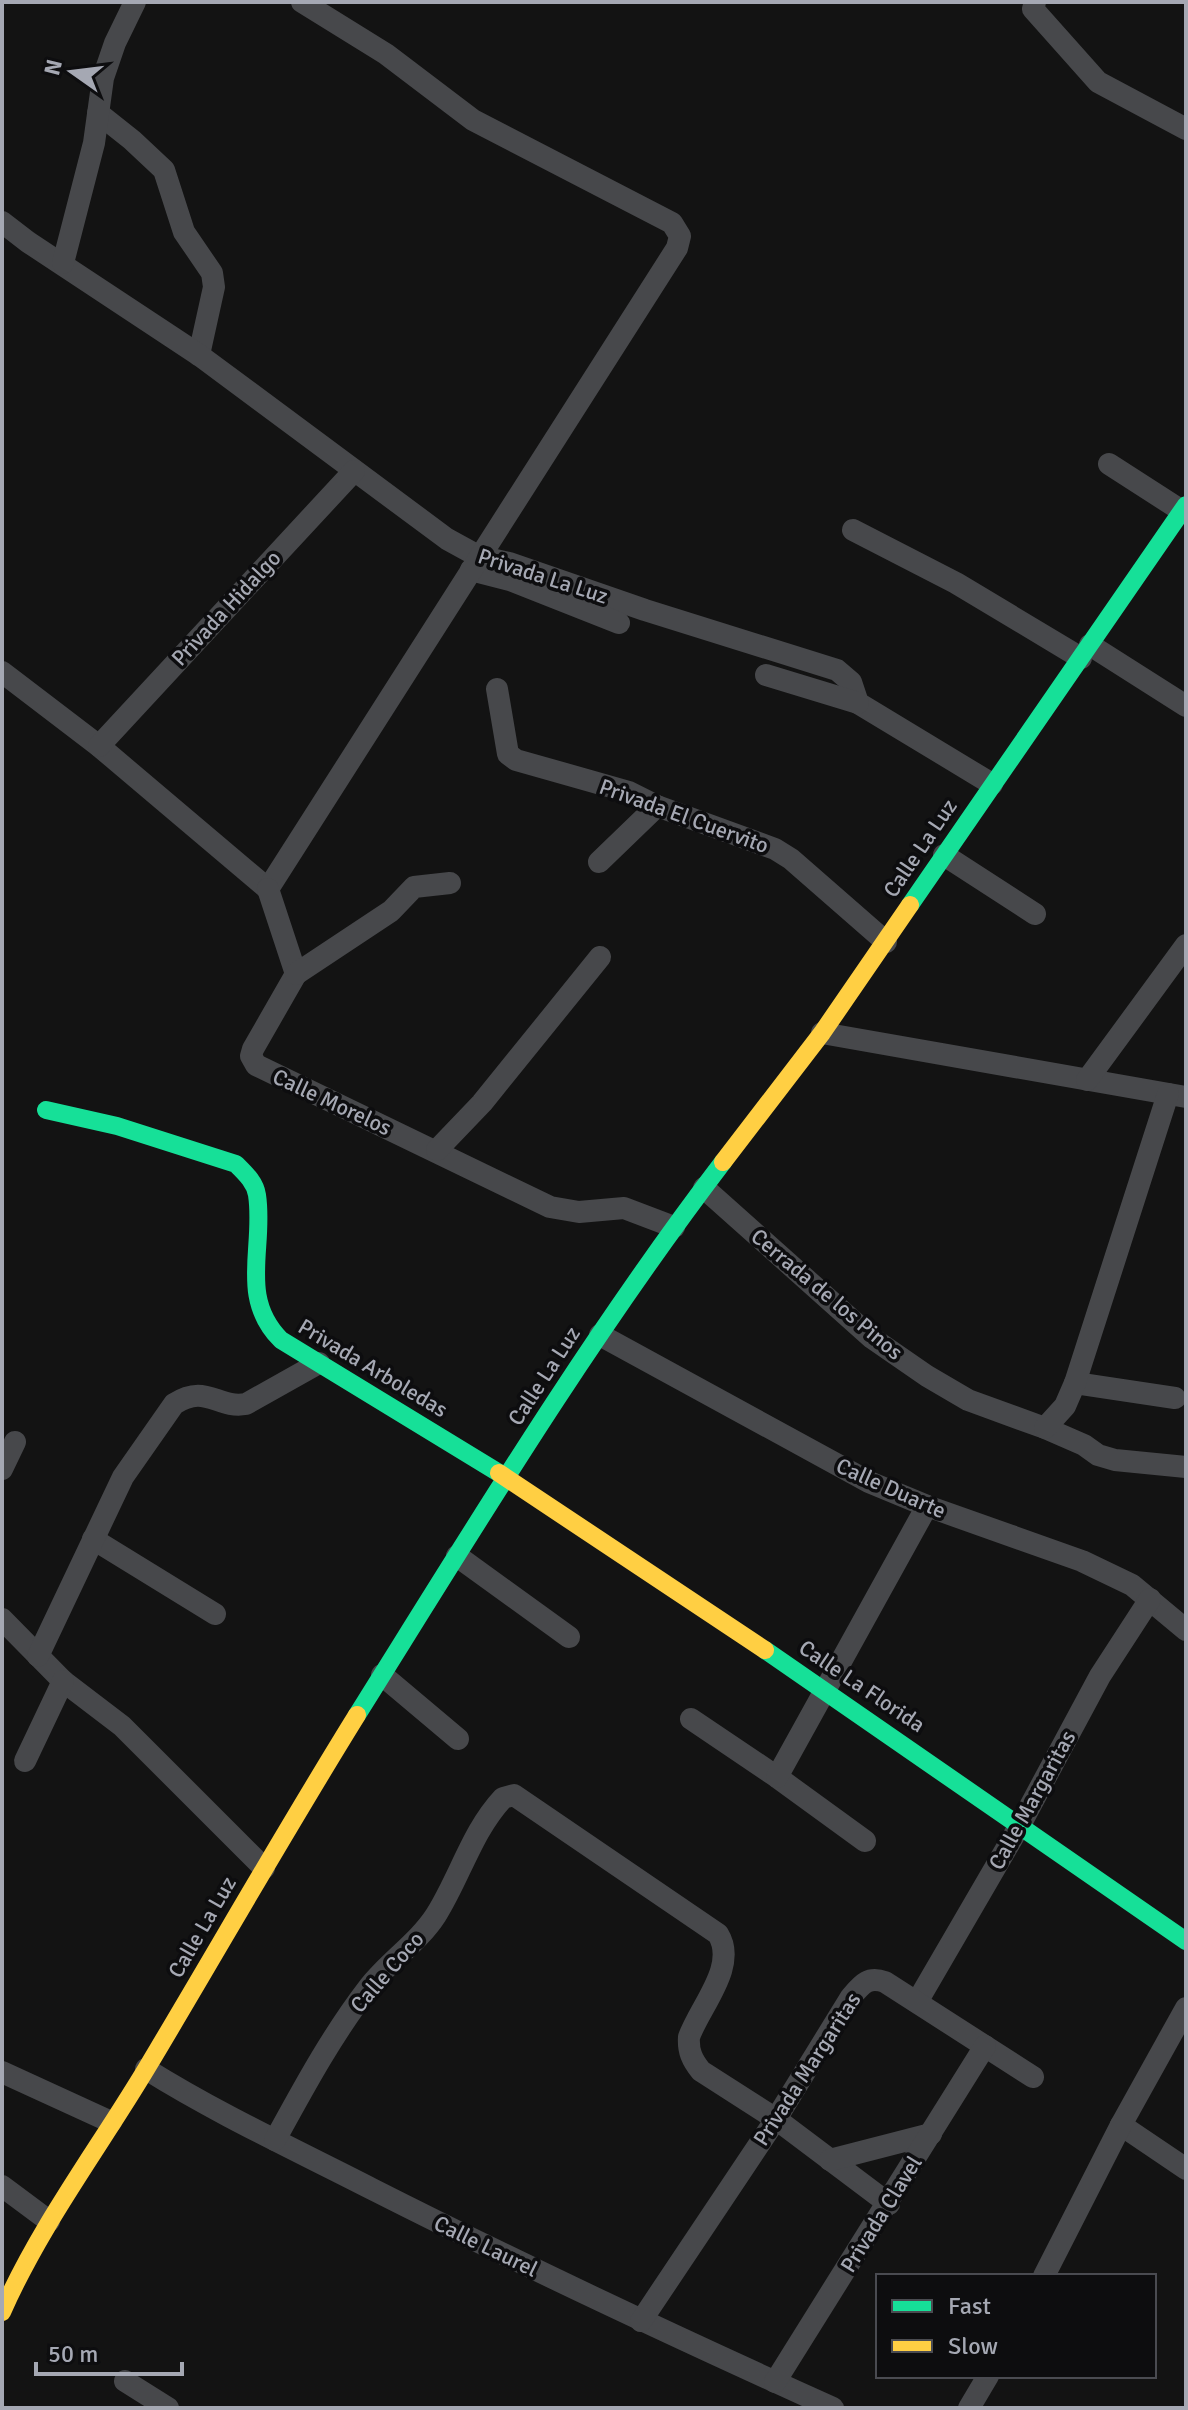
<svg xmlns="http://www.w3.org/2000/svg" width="1188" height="2410" viewBox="0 0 1188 2410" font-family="Signika,sans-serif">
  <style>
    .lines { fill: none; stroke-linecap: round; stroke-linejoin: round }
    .street { stroke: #47484b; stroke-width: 22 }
    .fast { stroke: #16e098; stroke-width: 18 }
    .slow { stroke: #ffcf43; stroke-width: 18 }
    .labels { text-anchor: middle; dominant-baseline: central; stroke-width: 7; stroke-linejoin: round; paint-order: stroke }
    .street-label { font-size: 22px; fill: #a5a8b3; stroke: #0d0d0f }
  </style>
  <rect width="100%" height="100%" fill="#131313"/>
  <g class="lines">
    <g class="street">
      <path d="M 1035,2 L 1033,9 L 1098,82 L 1186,129"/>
      <path d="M 98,113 L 132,140 L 164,170 L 184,232 L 212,273 L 214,287 L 199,355"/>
      <path d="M 2,222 L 28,242 L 199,355 L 447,539 L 478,556 L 509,563 L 645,610 L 837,670 L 851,682 L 858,703 L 992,784"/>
      <path d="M 63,263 L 94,143 L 103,78 L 115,43 L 135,2"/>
      <path d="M 1109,464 L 1182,511"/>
      <path d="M 853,530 L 956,583 L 1081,658"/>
      <path d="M 471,570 L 510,580 L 619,623"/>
      <path d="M 1090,645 L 1186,706"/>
      <path d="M 2,672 L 99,746 L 268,889"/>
      <path d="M 766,675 L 858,703"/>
      <path d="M 497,689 L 508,754 L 516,760 L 629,792 L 657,806 L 775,849 L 791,859 L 886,942"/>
      <path d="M 99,746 L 354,471"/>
      <path d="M 944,855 L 1035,914"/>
      <path d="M 599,862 L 657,806"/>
      <path d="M 268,889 L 677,248 L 680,236 L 672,223 L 473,120 L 386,54 L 302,2"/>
      <path d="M 268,889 L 296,974 L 253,1049 L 251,1056 L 256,1065 L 550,1207 L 579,1212 L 624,1208 L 674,1227"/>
      <path d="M 296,974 L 391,911 L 414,887 L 450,883"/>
      <path d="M 822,1033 L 1186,1097"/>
      <path d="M 1087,1080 L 1186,945"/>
      <path d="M 437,1150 L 482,1103 L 600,957"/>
      <path d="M 704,1188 L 872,1338 L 927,1376 L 968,1400 L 1045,1428 L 1084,1445 L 1098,1455 L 1115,1460 L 1186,1467"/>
      <path d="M 600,1335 L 869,1482 L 927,1506 L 1082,1561 L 1132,1585 L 1186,1630"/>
      <path d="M 1075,1383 L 1175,1398"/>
      <path d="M 1045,1428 L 1065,1406 L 1075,1383 L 1168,1094"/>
      <path d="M 2,1469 L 15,1442"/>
      <path d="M 93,1539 L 215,1614"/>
      <path d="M 457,1556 L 569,1637"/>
      <path d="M 2,1619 L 63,1681 L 122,1726 L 264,1868"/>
      <path d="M 38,1656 L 123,1477 L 174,1404 C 206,1383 217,1409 246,1404 L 319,1363"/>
      <path d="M 382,1675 L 458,1739"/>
      <path d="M 691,1719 L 777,1777 L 865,1841"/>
      <path d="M 25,1761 L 63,1681"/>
      <path d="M 777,1777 L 927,1506"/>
      <path d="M 917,2002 L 1020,1825 L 1100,1676 L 1150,1599"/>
      <path d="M 146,2069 C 218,2114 296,2150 372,2189 C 524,2266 678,2338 833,2408"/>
      <path d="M 2,2072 L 111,2122"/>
      <path d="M 1121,2125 L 1186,2169"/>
      <path d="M 275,2140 C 304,2087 332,2035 369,1987 C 389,1961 418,1943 436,1915 C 460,1877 472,1831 503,1798 L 514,1795 L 718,1934 C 738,1966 700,2006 689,2037 C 688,2051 692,2060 701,2071 L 776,2119 L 889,2204"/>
      <path d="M 830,2160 L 931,2134"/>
      <path d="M 2,2186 L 49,2221"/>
      <path d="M 1044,2276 L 1121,2125 L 1186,2008"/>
      <path d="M 641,2321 L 776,2119 L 851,1997 C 862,1984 868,1976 885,1982 L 1033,2077"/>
      <path d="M 125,2381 L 168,2408"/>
      <path d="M 775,2382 L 985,2046"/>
      <path d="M 969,2408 L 988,2376"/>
    </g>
    <g class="fast">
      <path d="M 910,905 L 1186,505"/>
      <path d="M 46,1110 L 117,1126 L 236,1164 C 245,1173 255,1182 257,1195 C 265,1247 238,1297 281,1340 L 499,1473"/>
      <path d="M 765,1650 L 1186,1941"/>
      <path d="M 357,1715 C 474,1528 589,1338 723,1162"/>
    </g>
    <g class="slow">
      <path d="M 723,1162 L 822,1033 L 910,905"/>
      <path d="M 499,1473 L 765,1650"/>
      <path d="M 2,2312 C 41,2224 99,2148 148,2066 C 218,1949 285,1831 357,1715"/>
    </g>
  </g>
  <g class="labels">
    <g class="street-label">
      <text transform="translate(543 576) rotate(18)">Privada La Luz</text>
      <text transform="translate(226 608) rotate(-47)">Privada Hidalgo</text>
      <text transform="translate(684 816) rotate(20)">Privada El Cuervito</text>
      <text transform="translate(920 848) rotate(-56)">Calle La Luz</text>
      <text transform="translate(332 1102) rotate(25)">Calle Morelos</text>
      <text transform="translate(827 1294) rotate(40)">Cerrada de los Pinos</text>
      <text transform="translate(373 1368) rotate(31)">Privada Arboledas</text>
      <text transform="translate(544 1376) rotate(-57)">Calle La Luz</text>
      <text transform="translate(891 1488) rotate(24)">Calle Duarte</text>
      <text transform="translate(862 1686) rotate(34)">Calle La Florida</text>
      <text transform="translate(1032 1800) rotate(-61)">Calle Margaritas</text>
      <text transform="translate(202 1927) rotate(-60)">Calle La Luz</text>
      <text transform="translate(387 1972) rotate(-49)">Calle Coco</text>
      <text transform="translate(807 2069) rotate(-57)">Privada Margaritas</text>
      <text transform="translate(881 2214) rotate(-58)">Privada Clavel</text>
      <text transform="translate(486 2246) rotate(26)">Calle Laurel</text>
    </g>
  </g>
  <rect width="1188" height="2410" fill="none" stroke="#a5a8b3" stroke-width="8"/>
  <rect x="876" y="2274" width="280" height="104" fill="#0d0d0f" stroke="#4a4b51" stroke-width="2"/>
  <rect x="892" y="2300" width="40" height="12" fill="#16e098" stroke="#4a4b51" stroke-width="2"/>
  <text x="948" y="2314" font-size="24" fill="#a5a8b3">Fast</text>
  <rect x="892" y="2340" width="40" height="12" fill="#ffcf43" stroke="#4a4b51" stroke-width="2"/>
  <text x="948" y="2354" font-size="24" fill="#a5a8b3">Slow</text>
  <g transform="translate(72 72) rotate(284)" stroke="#0d0d0f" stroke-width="6" paint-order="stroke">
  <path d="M0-6L14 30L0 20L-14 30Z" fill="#a5a8b3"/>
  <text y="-12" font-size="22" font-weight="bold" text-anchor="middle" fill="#a5a8b3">N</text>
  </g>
  <path d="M36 2362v12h146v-12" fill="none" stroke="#a5a8b3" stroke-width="4"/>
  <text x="48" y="2362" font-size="24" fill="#a5a8b3" stroke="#0d0d0f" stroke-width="6" paint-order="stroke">50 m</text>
</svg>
